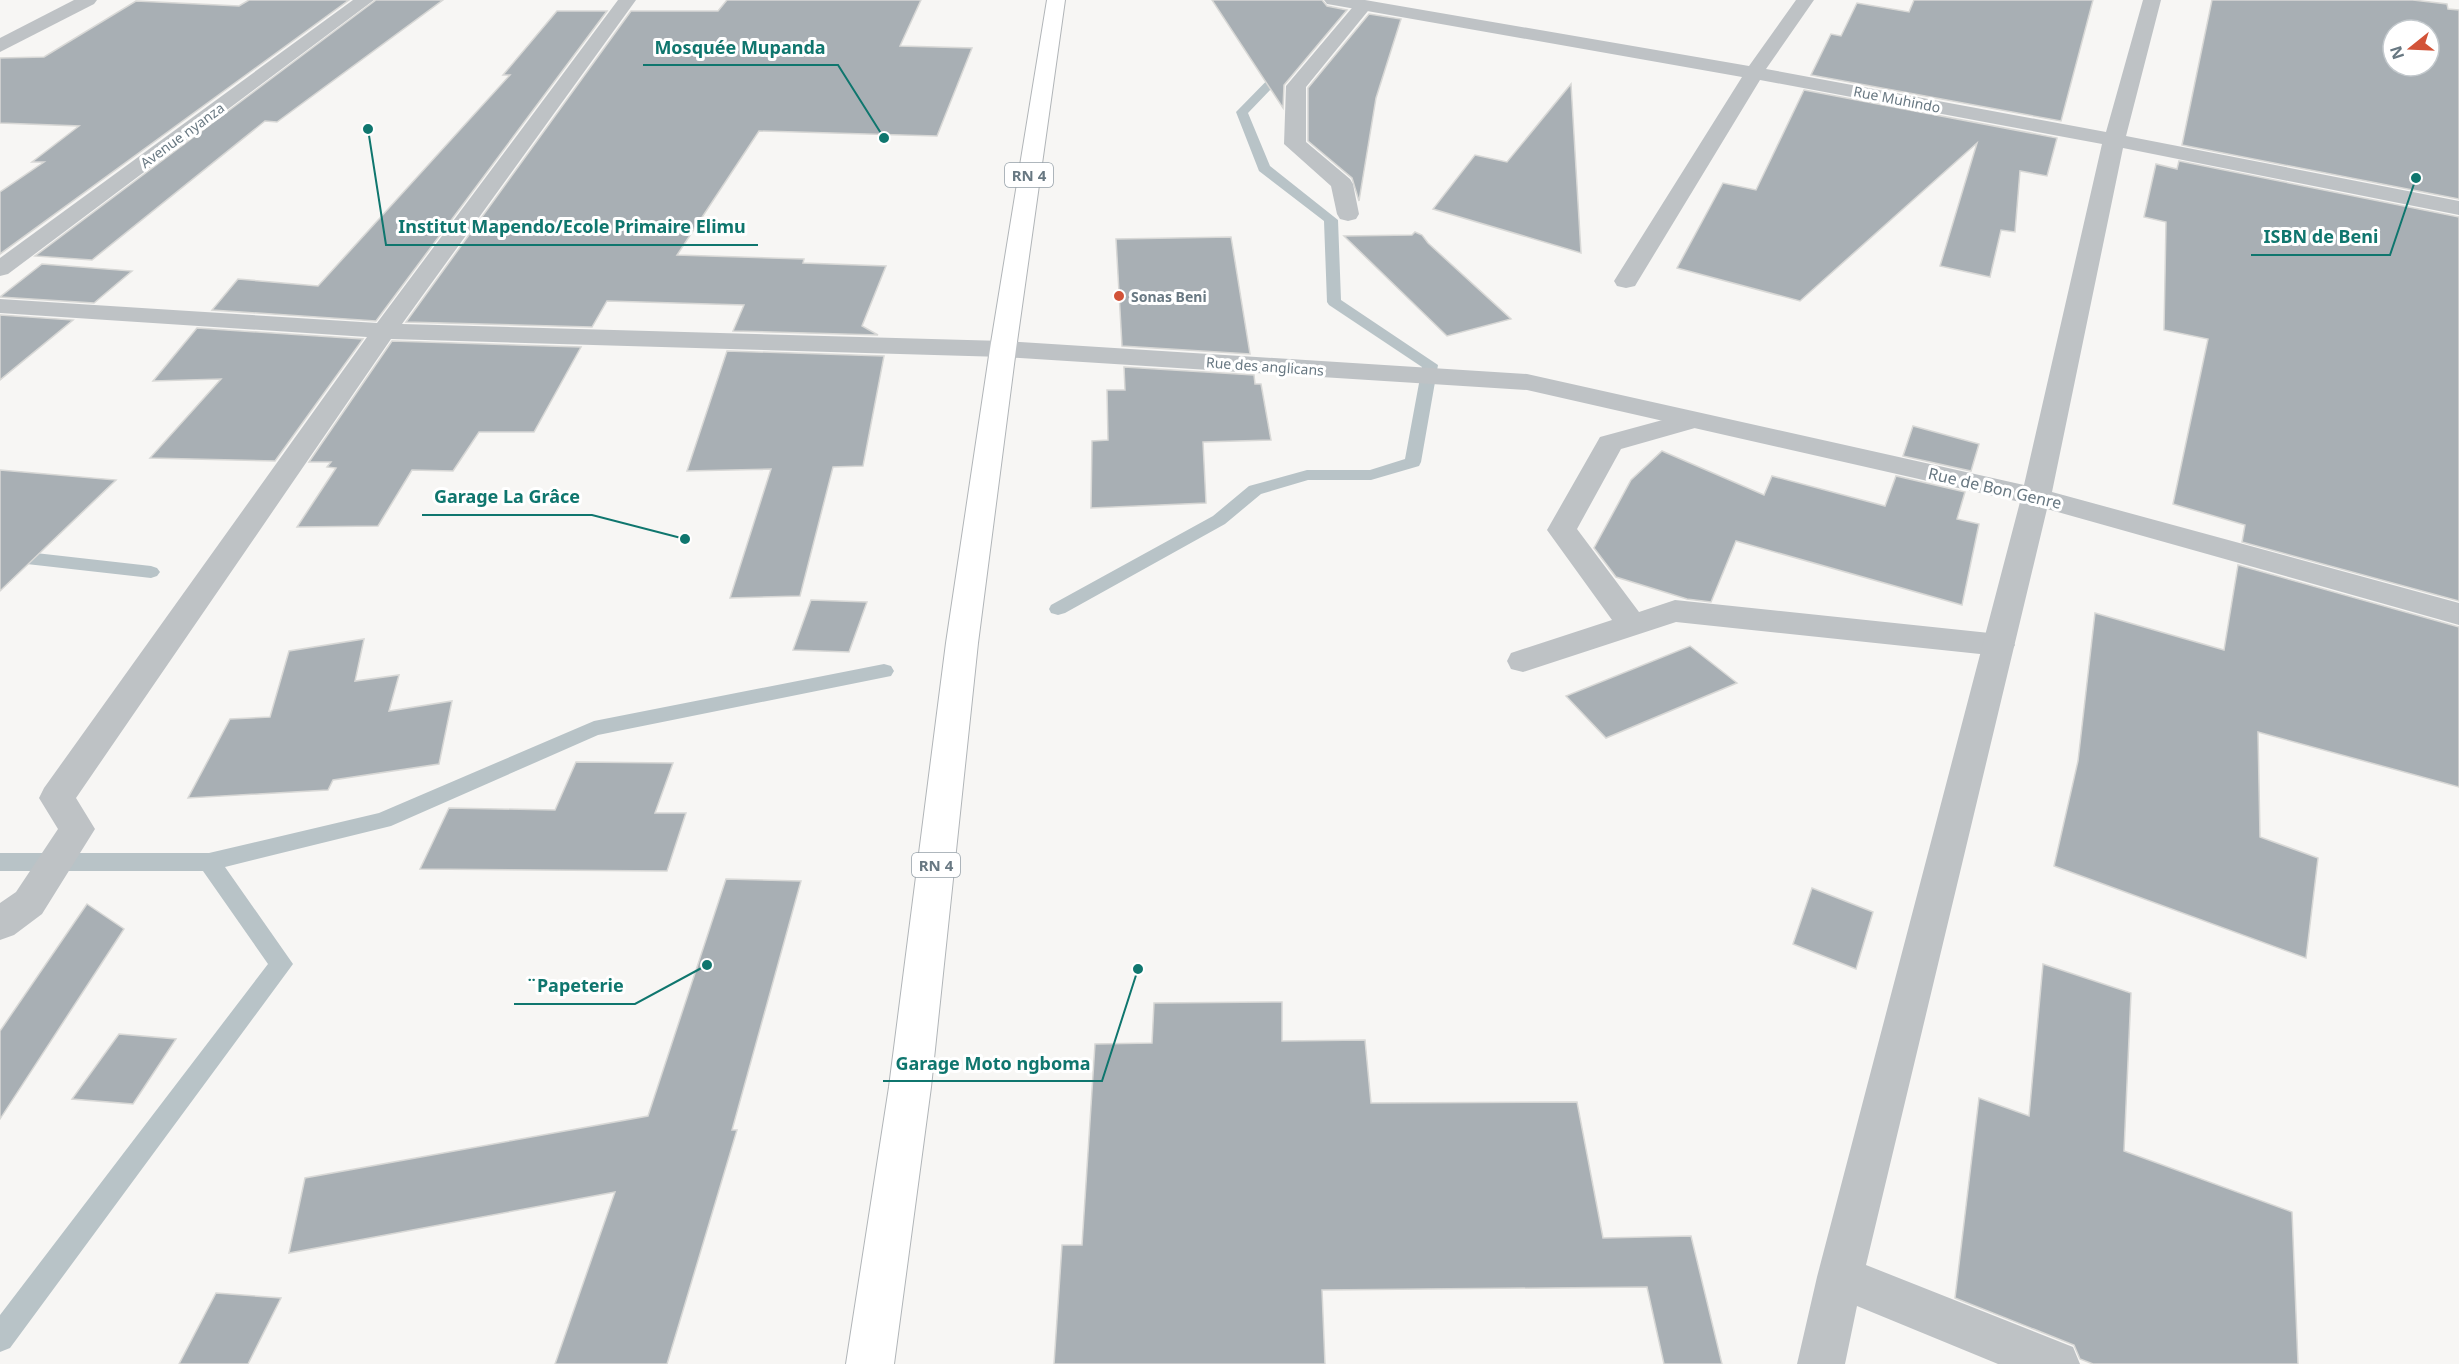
<svg xmlns="http://www.w3.org/2000/svg" width="2459" height="1364" viewBox="0 0 2459 1364" font-family="'Noto Sans',sans-serif">
  <style>
    .lines { fill: none; stroke-linecap: round; stroke-linejoin: round }
    .stream { fill: #b8c3c7; fill-rule: evenodd }
    .building { fill: #a8afb4; stroke: #d8d8d6; stroke-width: 1.5; fill-rule: evenodd }
    .trunk-casing { stroke: #b1b5b8; stroke-width: 2 }
    .service { fill: #bec2c5; fill-rule: evenodd }
    .minor { fill: #bec2c5; fill-rule: evenodd }
    .trunk { fill: #fff; fill-rule: evenodd }
    .poi-dot { fill: #d25338; stroke: #fff; stroke-width: 2 }
    .labels { text-anchor: middle; dominant-baseline: central; stroke-width: 6; stroke-linejoin: round; paint-order: stroke }
    .far-street-label { font-size: 14px; fill: #687882; stroke: #fff }
    .far-poi-label { font-size: 14px; font-weight: bold; fill: #687882; stroke: #fff; text-anchor: start }
    .shield { fill: #fff; stroke: #95a0a8; stroke-width: 1.5 }
    .shield-label { font-size: 15px; font-weight: bold; fill: #687882 }
    .street-label { font-size: 16px; fill: #687882; stroke: #fff }
    .leader { fill: none; stroke: #0f766e; stroke-width: 2 }
    .callout-dot { fill: #0f766e; stroke: #fff; stroke-width: 2 }
    .callout-label { font-size: 18px; text-anchor: middle; font-weight: bold; fill: #0f766e; stroke: #fff; stroke-width: 6; stroke-linejoin: round; paint-order: stroke }
  </style>
  <rect width="100%" height="100%" fill="#f7f6f4"/>
  <g class="lines">
    <g class="stream">
      <path d="M 1287,63 L 1291,64 L 1291,68 L 1248,113 L 1270,166 L 1338,220 L 1341,300 L 1438,365 L 1421,462 L 1419,466 L 1371,480 L 1308,480 L 1261,494 L 1225,524 L 1065,613 L 1058,615 L 1051,613 L 1049,609 L 1051,605 L 1213,516 L 1249,486 L 1307,470 L 1370,470 L 1405,459 L 1422,367 L 1329,305 L 1327,302 L 1324,221 L 1259,171 L 1236,112 L 1283,64 Z"/>
      <path d="M 0,549 L 151,566 L 157,568 L 160,572 L 157,576 L 151,578 L 0,561 Z"/>
      <path d="M 884,664 L 891,666 L 894,671 L 891,676 L 598,735 L 391,826 L 225,867 L 293,964 L 10,1348 L 0,1352 L 0,1315 L 268,964 L 203,871 L 0,871 L 0,853 L 209,853 L 379,813 L 594,721 Z"/>
    </g>
  </g>
  <g class="building">
    <path d="M 249,0 L 349,0 L 0,254 L 0,192 L 44,162 L 32,162 L 79,126 L 0,123 L 0,58 L 44,57 L 136,1 L 239,6 Z"/>
    <path d="M 376,0 L 443,0 L 277,122 L 265,121 L 92,260 L 35,256 Z"/>
    <path d="M 727,0 L 921,0 L 900,46 L 972,48 L 937,136 L 759,131 L 677,255 L 804,259 L 803,263 L 886,266 L 862,326 L 878,335 L 733,331 L 744,305 L 607,301 L 592,327 L 406,322 L 631,11 L 718,11 Z"/>
    <path d="M 1212,0 L 1322,0 L 1327,6 L 1347,10 L 1284,85 L 1283,108 Z"/>
    <path d="M 1914,0 L 2093,0 L 2061,121 L 1811,75 L 1831,34 L 1841,36 L 1857,3 L 1909,12 Z"/>
    <path d="M 2212,0 L 2413,0 L 2447,4 L 2448,9 L 2459,10 L 2459,199 L 2182,145 ZM 2393,30 L 2429,30 L 2429,66 L 2393,66 Z"/>
    <path d="M 557,11 L 607,11 L 376,321 L 212,310 L 238,279 L 318,286 L 510,75 L 503,75 Z"/>
    <path d="M 1369,14 L 1401,19 L 1376,98 L 1359,201 L 1352,178 L 1308,141 L 1308,88 Z"/>
    <path d="M 1571,84 L 1581,253 L 1433,209 L 1475,155 L 1507,162 Z"/>
    <path d="M 1804,90 L 2057,138 L 2047,176 L 2020,171 L 2015,232 L 2001,230 L 1990,277 L 1940,266 L 1977,143 L 1800,301 L 1677,268 L 1723,183 L 1756,190 Z"/>
    <path d="M 2179,161 L 2459,217 L 2459,601 L 2242,542 L 2245,525 L 2173,504 L 2208,339 L 2164,330 L 2166,222 L 2144,217 L 2156,164 L 2177,169 Z"/>
    <path d="M 1415,232 L 1422,235 L 1428,243 L 1511,319 L 1447,336 L 1344,236 L 1412,235 Z"/>
    <path d="M 1231,237 L 1250,354 L 1122,346 L 1116,239 Z"/>
    <path d="M 42,264 L 132,271 L 94,303 L 0,297 Z"/>
    <path d="M 0,315 L 73,320 L 0,380 Z"/>
    <path d="M 197,328 L 363,339 L 275,461 L 150,458 L 221,379 L 153,381 Z"/>
    <path d="M 392,341 L 581,347 L 534,432 L 479,432 L 453,471 L 412,470 L 378,526 L 297,527 L 336,468 L 327,467 L 331,462 L 309,462 Z"/>
    <path d="M 727,351 L 884,356 L 863,466 L 833,467 L 800,596 L 730,598 L 771,469 L 687,471 Z"/>
    <path d="M 1124,367 L 1254,375 L 1255,384 L 1261,384 L 1271,440 L 1203,442 L 1206,503 L 1091,508 L 1092,441 L 1108,440 L 1107,390 L 1125,390 Z"/>
    <path d="M 1913,426 L 1979,444 L 1971,471 L 1903,456 Z"/>
    <path d="M 1662,451 L 1764,495 L 1772,476 L 1885,506 L 1896,476 L 1965,492 L 1957,519 L 1979,524 L 1962,605 L 1736,541 L 1711,602 L 1687,599 L 1616,577 L 1594,548 L 1631,480 Z"/>
    <path d="M 0,470 L 116,480 L 0,591 Z"/>
    <path d="M 2238,565 L 2459,627 L 2459,787 L 2258,732 L 2260,837 L 2318,858 L 2306,958 L 2054,866 L 2078,761 L 2095,613 L 2224,650 Z"/>
    <path d="M 811,600 L 867,602 L 849,652 L 793,650 Z"/>
    <path d="M 364,639 L 355,681 L 399,675 L 389,711 L 452,701 L 439,764 L 333,780 L 328,790 L 188,798 L 230,719 L 270,717 L 289,651 Z"/>
    <path d="M 1690,646 L 1737,683 L 1606,738 L 1566,696 Z"/>
    <path d="M 576,762 L 673,763 L 655,813 L 686,813 L 667,871 L 420,869 L 449,808 L 555,810 Z"/>
    <path d="M 726,879 L 801,881 L 732,1130 L 737,1130 L 667,1364 L 555,1364 L 615,1192 L 289,1253 L 305,1178 L 648,1116 Z"/>
    <path d="M 1812,888 L 1873,912 L 1856,969 L 1793,944 Z"/>
    <path d="M 87,904 L 124,929 L 0,1119 L 0,1031 Z"/>
    <path d="M 2043,964 L 2131,993 L 2124,1151 L 2292,1212 L 2298,1364 L 2093,1364 L 2080,1359 L 2074,1345 L 1955,1298 L 1979,1098 L 2029,1116 Z"/>
    <path d="M 1282,1002 L 1282,1041 L 1365,1040 L 1371,1103 L 1577,1102 L 1603,1238 L 1691,1236 L 1722,1364 L 1664,1364 L 1647,1287 L 1322,1290 L 1325,1364 L 1054,1364 L 1062,1245 L 1082,1245 L 1095,1044 L 1152,1043 L 1154,1003 Z"/>
    <path d="M 119,1034 L 176,1039 L 133,1104 L 72,1099 Z"/>
    <path d="M 216,1293 L 281,1298 L 248,1364 L 179,1364 Z"/>
  </g>
  <g class="lines">
    <defs>
      <path id="trunk" d="M 1047,0 L 1065,0 L 1016,349 L 978,643 L 931,1087 L 894,1364 L 846,1364 L 889,1087 L 946,643 L 990,349 Z"/>
    </defs>
    <use href="#trunk" class="trunk-casing"/>
    <g class="service">
      <path d="M 1363,1 L 1369,2 L 1372,6 L 1306,87 L 1306,142 L 1350,179 L 1353,184 L 1359,214 L 1356,219 L 1348,221 L 1340,219 L 1337,214 L 1331,186 L 1284,144 L 1286,86 L 1357,2 Z"/>
      <path d="M 1692,412 L 1702,414 L 1706,420 L 1702,426 L 1621,449 L 1577,529 L 1639,612 L 1675,600 L 1999,634 L 2010,637 L 2015,645 L 2010,653 L 1999,656 L 1676,622 L 1523,672 L 1511,669 L 1507,661 L 1511,653 L 1612,620 L 1547,530 L 1600,437 Z"/>
    </g>
    <g class="minor">
      <path d="M 74,0 L 97,0 L 94,4 L 0,52 L 0,38 Z"/>
      <path d="M 353,0 L 374,0 L 8,274 L 0,276 L 0,258 Z"/>
      <path d="M 618,0 L 636,0 L 402,324 L 1003,341 L 1527,374 L 2024,485 L 2102,144 L 1760,80 L 1638,281 L 1635,286 L 1626,288 L 1617,286 L 1614,281 L 1742,77 L 1333,5 L 1327,4 L 1324,0 L 1365,0 L 1749,66 L 1796,0 L 1814,0 L 1766,69 L 2106,132 L 2143,0 L 2161,0 L 2126,136 L 2459,201 L 2459,215 L 2123,148 L 2052,492 L 2459,603 L 2459,625 L 2047,509 L 1866,1265 L 2073,1347 L 2080,1364 L 1998,1364 L 1857,1306 L 1845,1364 L 1797,1364 L 1817,1277 L 2020,502 L 1527,390 L 1003,357 L 391,339 L 76,798 L 95,829 L 42,914 L 14,935 L 0,940 L 0,903 L 16,892 L 58,829 L 39,798 L 44,788 L 367,337 L 0,313 L 0,299 L 377,323 Z"/>
    </g>
    <use href="#trunk" class="trunk"/>
  </g>
  <circle class="poi-dot" cx="1119" cy="296" r="6"/>
  <g class="labels">
    <g class="far-street-label">
      <text transform="translate(1897 99) rotate(11)">Rue Muhindo</text>
      <text transform="translate(182 135) rotate(-36)">Avenue nyanza</text>
      <text transform="translate(1265 366) rotate(4)">Rue des anglicans</text>
    </g>
    <g class="far-poi-label">
      <text x="1131" y="296">Sonas Beni</text>
    </g>
    <g class="shield">
      <rect x="1005" y="163" width="48" height="24" rx="4.5"/>
      <rect x="912" y="853" width="48" height="24" rx="4.5"/>
    </g>
    <g class="shield-label">
      <text x="1029" y="175">RN 4</text>
      <text x="936" y="865">RN 4</text>
    </g>
    <g class="street-label">
      <text transform="translate(1995 488) rotate(13)">Rue de Bon Genre</text>
    </g>
  </g>
  <path class="leader" d="M884 138L838 65H643M368 129L386 245H758M2416 178L2390 255H2251M685 539L592 515H422M707 965L635 1004H514M1138 969L1102 1081H883"/>
  <g class="callout-dot">
    <circle cx="884" cy="138" r="6"/>
    <circle cx="368" cy="129" r="6"/>
    <circle cx="2416" cy="178" r="6"/>
    <circle cx="685" cy="539" r="6"/>
    <circle cx="707" cy="965" r="6"/>
    <circle cx="1138" cy="969" r="6"/>
  </g>
  <g class="callout-label">
    <text x="740" y="54">Mosquée Mupanda</text>
    <text x="572" y="233">Institut Mapendo/Ecole Primaire Elimu</text>
    <text x="2321" y="243">ISBN de Beni</text>
    <text x="507" y="503">Garage La Grâce</text>
    <text x="575" y="992">¨Papeterie</text>
    <text x="993" y="1070">Garage Moto ngboma</text>
  </g>
  <g transform="translate(2411 48) rotate(252)"><circle r="28" fill="#ffffff" stroke="#c3c9cd" stroke-width="1.5"/>
  <path d="M0-4.5L10 22L0 15L-10 22Z" fill="#d25338"/>
  <text y="-9" font-size="16" font-weight="bold" text-anchor="middle" fill="#687882">N</text>
  </g>
</svg>
